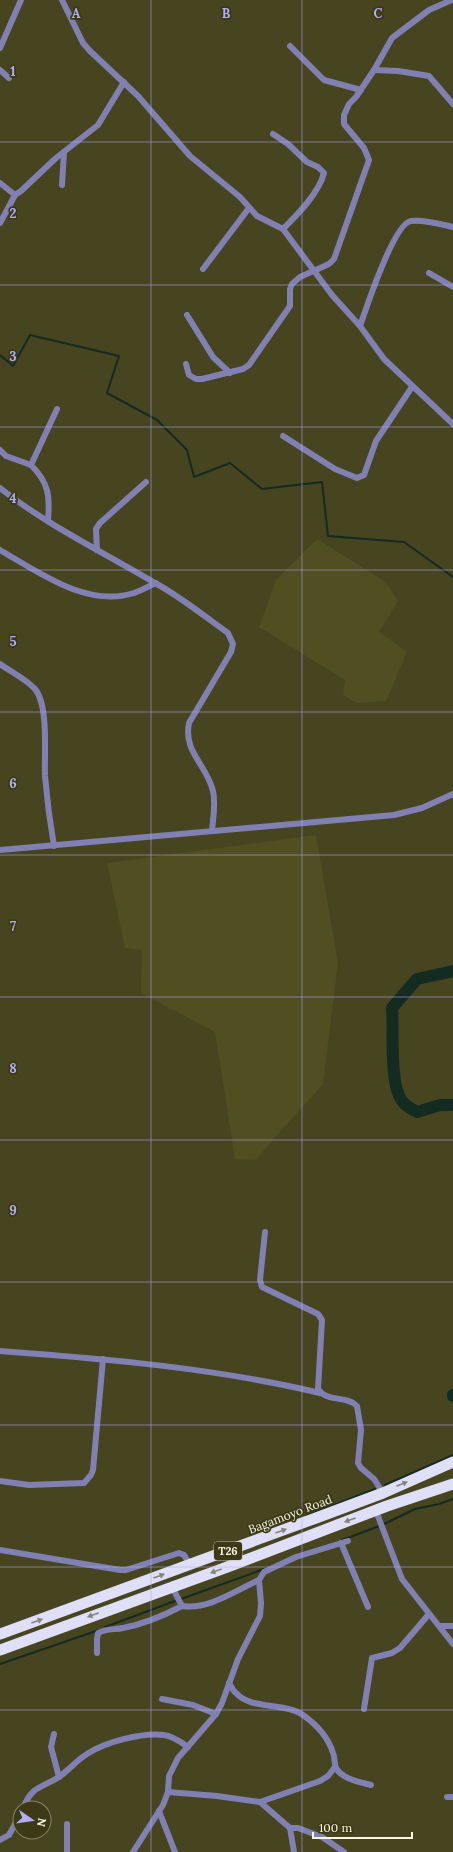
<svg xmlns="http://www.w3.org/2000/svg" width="453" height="1852" viewBox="0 0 453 1852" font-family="Lora,serif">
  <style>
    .built { fill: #514e21 }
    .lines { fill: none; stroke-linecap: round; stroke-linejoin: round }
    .stream { stroke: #142b22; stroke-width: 2 }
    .river { stroke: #142b22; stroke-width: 12 }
    .street { stroke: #8180b2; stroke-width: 6 }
    .highway { stroke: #dfdff8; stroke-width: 11 }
    .oneway { fill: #85847c }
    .grid { fill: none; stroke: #b0adfa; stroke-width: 1; stroke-opacity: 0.55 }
    .labels { text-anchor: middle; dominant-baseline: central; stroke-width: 3.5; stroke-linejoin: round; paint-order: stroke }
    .shield { fill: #3c3a16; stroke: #bfbea5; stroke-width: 1 }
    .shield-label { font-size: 11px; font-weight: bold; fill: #f7f6e2 }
    .street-label { font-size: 12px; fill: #f7f6e2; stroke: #3c3a16 }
    .grid-label { font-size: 13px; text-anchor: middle; font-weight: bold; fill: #b0adfa; stroke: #3c3a16; stroke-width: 3.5; stroke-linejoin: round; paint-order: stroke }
  </style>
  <rect width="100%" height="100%" fill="#474420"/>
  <g class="built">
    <path d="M 317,539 L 386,582 L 398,601 L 379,632 L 407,652 L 386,701 L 357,703 L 343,695 L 345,680 L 259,627 L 276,580 Z"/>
    <path d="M 316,835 L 338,963 L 323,1084 L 255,1160 L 235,1159 L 215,1032 L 141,993 L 142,950 L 125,948 L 107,863 Z"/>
  </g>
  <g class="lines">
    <g class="stream">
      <path d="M 0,355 L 13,366 L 30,335 L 119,356 L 107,393 L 157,420 L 187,450 L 194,477 L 230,463 L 262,489 L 322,482 L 328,536 L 404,542 L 453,577"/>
      <path d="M 385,1485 L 453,1455"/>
      <path d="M 306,1516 L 375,1489"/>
      <path d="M 342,1540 L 382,1525 L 415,1509 L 439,1504 L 453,1499"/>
      <path d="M 181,1599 L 267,1568"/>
      <path d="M 105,1627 L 175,1601"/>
      <path d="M 0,1664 L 99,1630"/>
    </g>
    <g class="river">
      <path d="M 453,971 L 417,979 L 392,1008 C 394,1031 389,1083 402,1101 C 406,1106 411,1109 417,1112 L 440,1105 L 453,1105"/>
      <path d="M 453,1395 L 453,1396"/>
    </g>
    <g class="street">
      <path d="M 62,0 L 83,43 L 90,51 L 138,96 L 190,156 L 240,197 L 257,216 L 283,229 L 332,295 L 360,326 L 384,359 L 453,424"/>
      <path d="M 290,46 L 324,80 L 361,90"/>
      <path d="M 0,48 L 21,0"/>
      <path d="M 0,70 L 9,78"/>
      <path d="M 374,70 L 398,71 L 429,76 L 453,104"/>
      <path d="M 273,134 L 288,144 L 307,162 L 318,167 L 324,173 C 319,193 297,215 283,229"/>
      <path d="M 0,183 L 15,195 L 21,191 L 56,158 L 98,125 L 124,82"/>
      <path d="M 62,185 L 64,152"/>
      <path d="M 0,223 L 15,195"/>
      <path d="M 203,269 L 249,208"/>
      <path d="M 429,273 L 453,287"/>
      <path d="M 187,315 L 213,357 L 230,373"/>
      <path d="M 360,326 C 366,309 394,223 411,221 C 423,219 440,224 453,227"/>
      <path d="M 186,364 L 189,375 L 196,379 L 202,379 L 243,369 L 249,365 L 290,306 L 290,289 L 292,284 L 300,277 L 329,264 L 334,259 L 369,160 L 364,148 L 344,124 L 344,115 L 349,104 L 356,97 L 374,70 L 392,38 L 429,10 L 452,0"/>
      <path d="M 283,436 L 335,469 L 357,478 L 364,475 L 376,441 L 412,387"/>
      <path d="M 0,450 L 6,456 L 31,465"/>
      <path d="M 0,488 C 48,526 103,552 155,583 C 181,597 204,616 228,633 L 233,644 L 231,652 L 189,723 C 183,752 207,765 213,791 C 216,804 213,818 212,831"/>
      <path d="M 48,521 C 50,496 49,483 31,465 L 57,409"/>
      <path d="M 0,550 C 38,572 87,608 134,593 C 141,591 149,586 156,583"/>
      <path d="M 97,550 L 96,529 L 100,523 L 146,482"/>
      <path d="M 0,664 C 11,672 26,679 35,689 C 49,706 44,754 45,776 C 47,800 50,823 54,846"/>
      <path d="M 0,850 L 394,815 L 422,808 L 453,794"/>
      <path d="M 265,1232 L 260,1280 L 262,1287 L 318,1314 L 322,1320 L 318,1389 C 327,1403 347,1395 357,1406 L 361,1430 L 358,1463 L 361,1468 L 374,1479 L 383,1493"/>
      <path d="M 0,1351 C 107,1359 215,1368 320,1393"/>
      <path d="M 0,1481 L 29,1485 L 84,1483 L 91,1475 L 93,1470 L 103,1359"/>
      <path d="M 376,1511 L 402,1579 L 453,1644"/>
      <path d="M 341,1543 L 368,1607"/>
      <path d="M 0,1550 L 120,1570 L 126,1570 L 179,1553 L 184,1555 L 190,1565"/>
      <path d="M 172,1587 L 182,1606 C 208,1610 235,1591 259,1580"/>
      <path d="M 440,1626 L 453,1626"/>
      <path d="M 97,1653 L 97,1639 L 98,1633 C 107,1628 114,1630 123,1628 C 144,1624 163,1616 182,1606"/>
      <path d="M 229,1683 C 231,1686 233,1691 236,1693 C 251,1710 284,1702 303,1715 C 317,1725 328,1736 333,1753 C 335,1757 334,1764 336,1768 C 342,1779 360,1782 371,1785"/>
      <path d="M 162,1699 L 193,1705 L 216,1714"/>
      <path d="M 364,1709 L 372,1658 L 392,1653 L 400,1648 L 429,1614"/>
      <path d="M 54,1734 L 51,1747 L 59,1777"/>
      <path d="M 168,1792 L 217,1796 L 260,1802 L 320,1781 L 328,1776 L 335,1767"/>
      <path d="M 447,1797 L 453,1797"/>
      <path d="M 260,1802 L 290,1828 L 298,1828 L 322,1837 L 344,1852"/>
      <path d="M 23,1808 C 33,1785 40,1789 59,1777 C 69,1770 77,1760 87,1754 C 105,1742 143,1732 164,1735 C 173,1736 181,1742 188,1747"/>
      <path d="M 159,1811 L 175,1852"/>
      <path d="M 67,1824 L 67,1852"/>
      <path d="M 290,1828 L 294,1852"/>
      <path d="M 0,1840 L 9,1835 L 20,1815"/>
      <path d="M 133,1852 L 163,1805 L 168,1792 L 169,1776 L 178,1758 L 216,1714 L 222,1703 L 238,1659 L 260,1616 L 261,1603 L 259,1580 L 264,1572 L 296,1557 L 348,1541"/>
    </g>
    <g class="highway">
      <path d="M 0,1634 L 316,1518 L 383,1493 L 453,1462"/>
      <path d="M 0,1650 L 230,1566 L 387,1506 L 453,1484"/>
    </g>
  </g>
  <defs><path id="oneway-solid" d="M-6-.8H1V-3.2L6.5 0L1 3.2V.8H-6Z"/></defs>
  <g class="oneway">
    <use href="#oneway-solid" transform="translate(402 1484) rotate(-23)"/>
    <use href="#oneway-solid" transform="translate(350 1520) rotate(160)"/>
    <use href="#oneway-solid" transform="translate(281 1531) rotate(-20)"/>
    <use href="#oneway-solid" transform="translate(216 1571) rotate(160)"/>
    <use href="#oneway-solid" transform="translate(159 1576) rotate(-20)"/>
    <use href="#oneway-solid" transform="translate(93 1615) rotate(160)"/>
    <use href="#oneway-solid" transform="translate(37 1621) rotate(-20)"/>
  </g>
  <path class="grid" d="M 151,0 L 151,1852M 302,0 L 302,1852M 0,142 L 453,142M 0,285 L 453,285M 0,427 L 453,427M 0,570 L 453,570M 0,712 L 453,712M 0,855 L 453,855M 0,997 L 453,997M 0,1140 L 453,1140M 0,1282 L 453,1282M 0,1425 L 453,1425M 0,1567 L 453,1567M 0,1710 L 453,1710"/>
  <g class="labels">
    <rect class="shield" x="214" y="1542" width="28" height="18" rx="3"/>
    <g class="shield-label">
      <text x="228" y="1551">T26</text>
    </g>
    <g class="street-label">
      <text transform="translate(290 1514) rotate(-21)">Bagamoyo Road</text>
    </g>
  </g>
  <g class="grid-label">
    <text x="76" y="18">A</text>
    <text x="226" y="18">B</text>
    <text x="378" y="18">C</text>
    <text x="13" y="76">1</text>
    <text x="13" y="218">2</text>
    <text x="13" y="361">3</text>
    <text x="13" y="503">4</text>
    <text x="13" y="646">5</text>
    <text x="13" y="788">6</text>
    <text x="13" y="931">7</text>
    <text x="13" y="1073">8</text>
    <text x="13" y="1215">9</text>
  </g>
  <g transform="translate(32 1820) rotate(103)"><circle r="19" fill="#3c3a16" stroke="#878568"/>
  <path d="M0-3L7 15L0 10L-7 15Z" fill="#b0adfa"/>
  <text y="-6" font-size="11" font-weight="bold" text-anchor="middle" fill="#f7f6e2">N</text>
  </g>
  <path d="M313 1832v6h99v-6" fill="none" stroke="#f7f6e2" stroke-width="2"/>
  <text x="319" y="1832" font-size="12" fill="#f7f6e2" stroke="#3c3a16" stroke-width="3" paint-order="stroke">100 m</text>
</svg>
